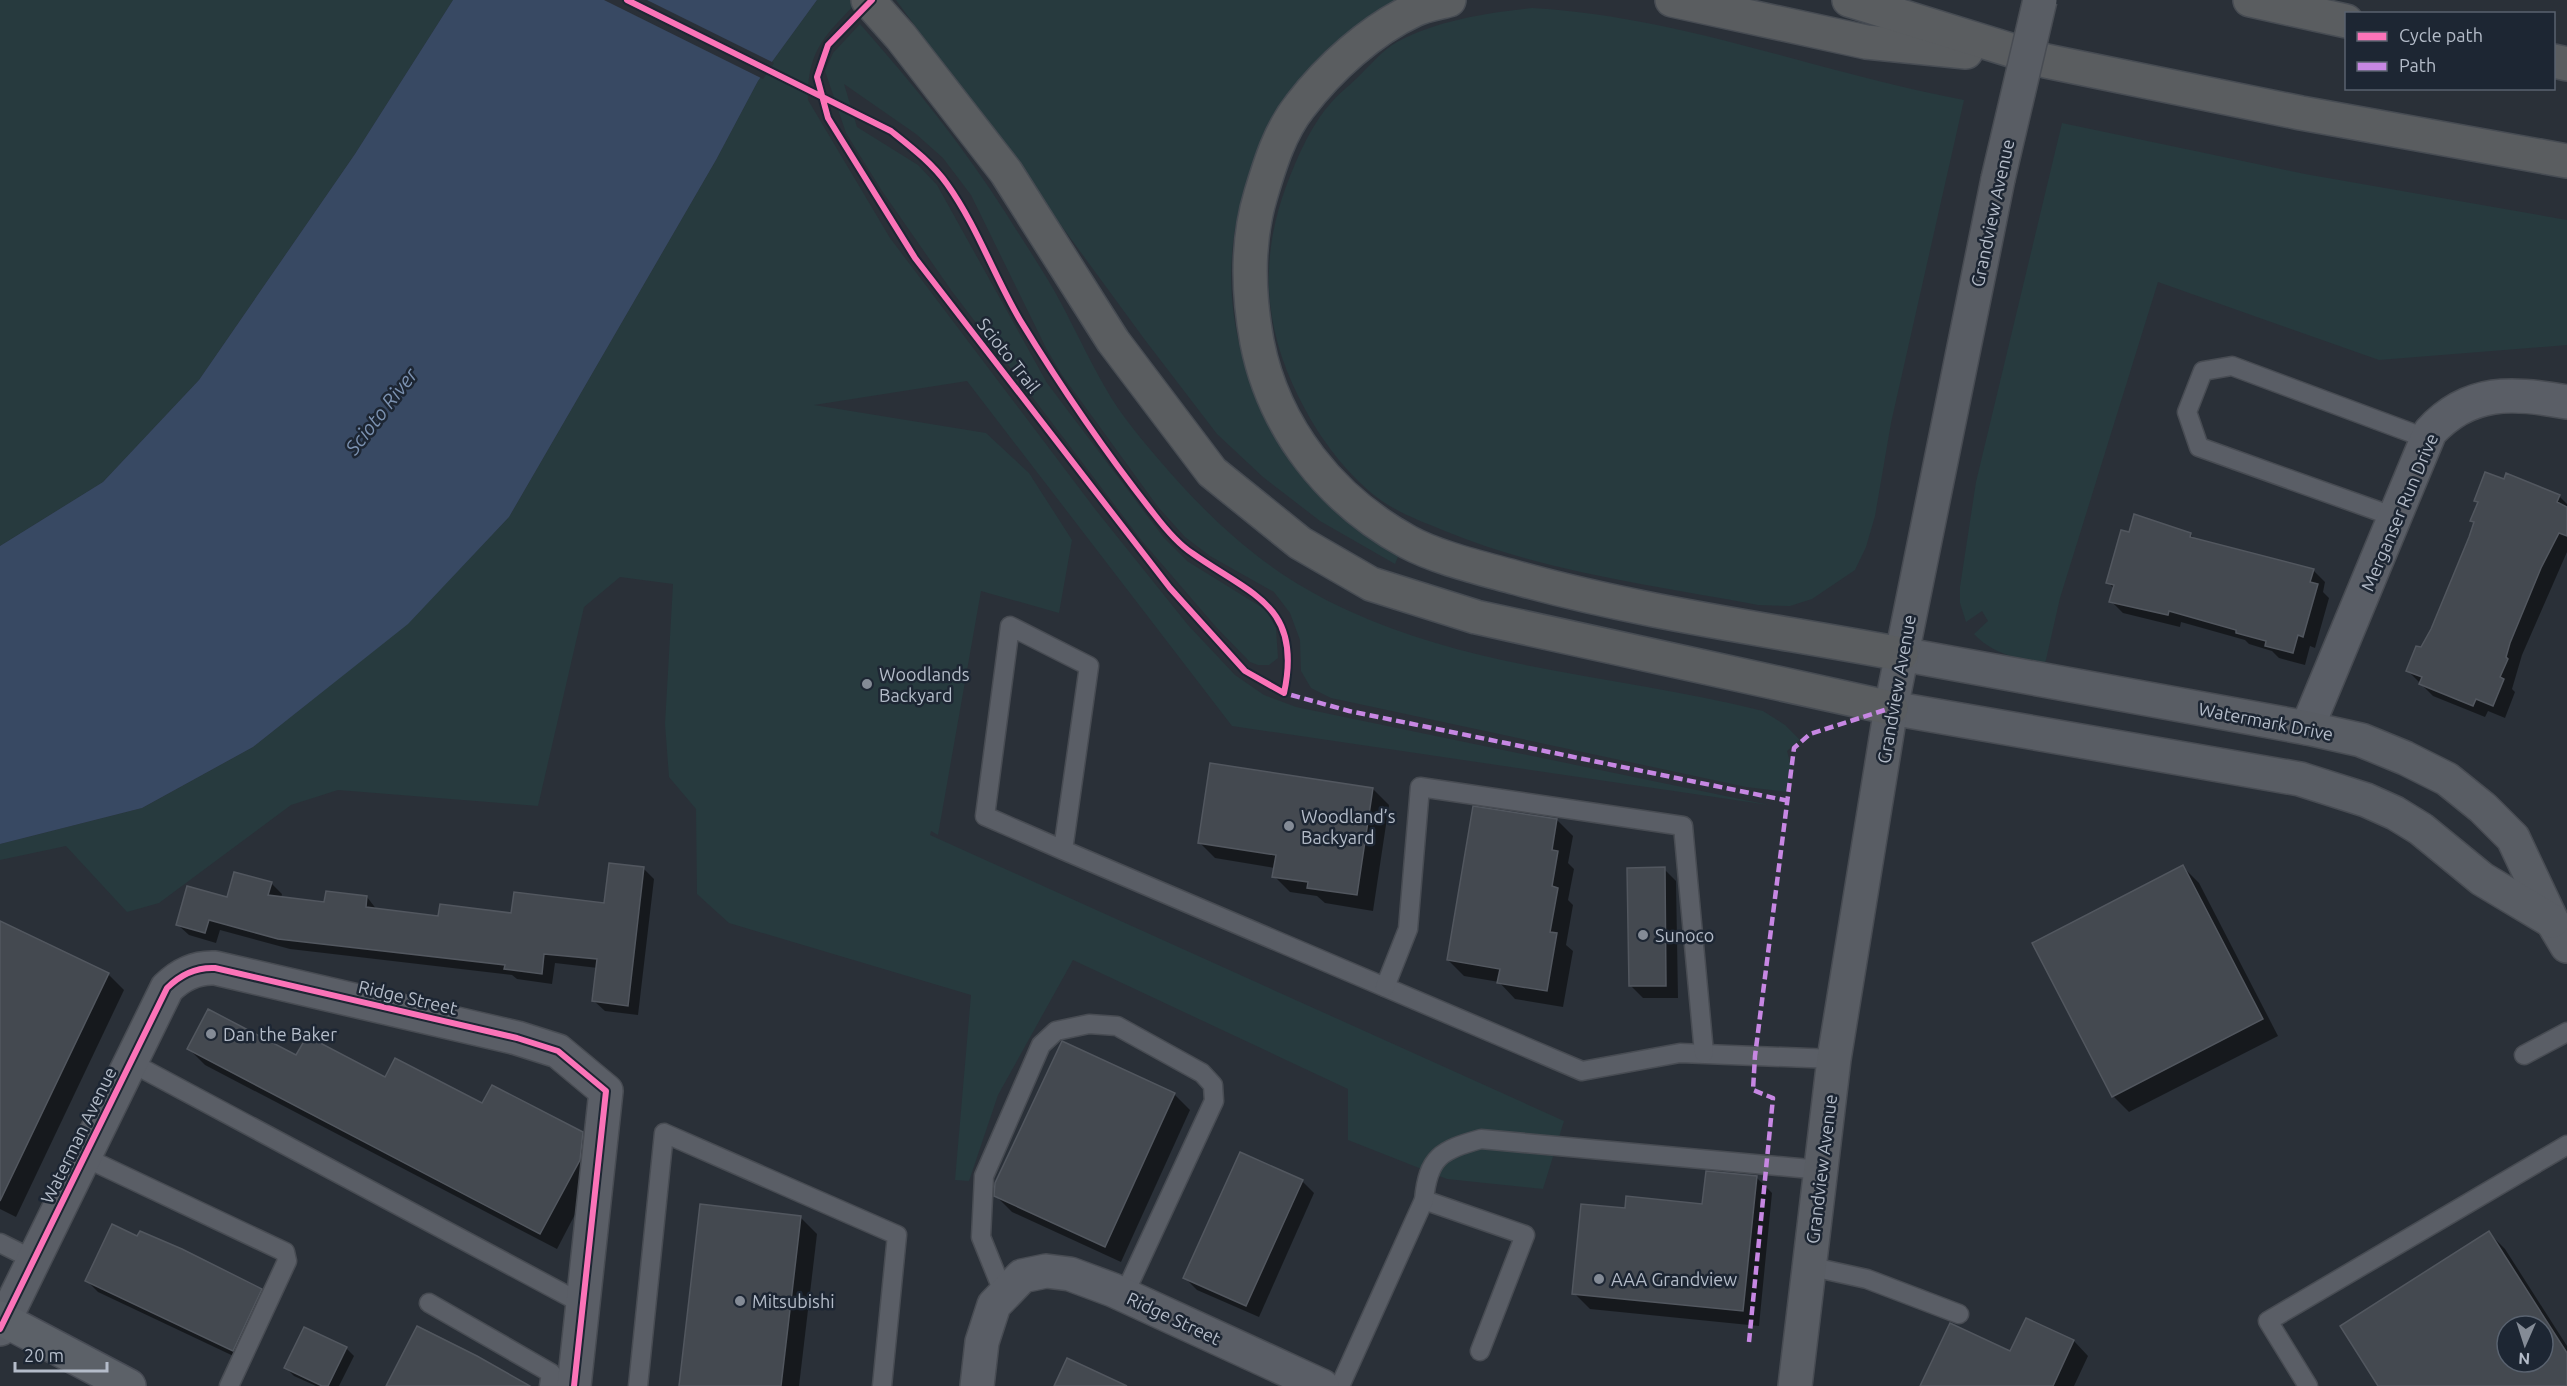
<svg xmlns="http://www.w3.org/2000/svg" width="2567" height="1386" viewBox="0 0 2567 1386" font-family="Ubuntu,sans-serif">
  <style>
    .green { fill: #273a3e }
    .water { fill: #384963 }
    .pier { fill: #2a3038 }
    .shadow { fill: #0007; fill-rule: evenodd }
    .building { fill: #444950; stroke: #52575f; stroke-width: 1.5; fill-rule: evenodd }
    .lines { fill: none; stroke-linecap: round; stroke-linejoin: round }
    .lane-casing { stroke: #484c53; stroke-width: 21 }
    .street-casing { stroke: #484c53; stroke-width: 36 }
    .secondary-casing { stroke: #484c53; stroke-width: 36 }
    .primary-casing { stroke: #484c55; stroke-width: 36 }
    .highway-casing { stroke: #474c53; stroke-width: 36 }
    .lane { stroke: #5a5e66; stroke-width: 18 }
    .street { stroke: #5a5e66; stroke-width: 33 }
    .secondary { stroke: #595d64; stroke-width: 33 }
    .primary { stroke: #5c6168; stroke-width: 33 }
    .highway { stroke: #5a5d60; stroke-width: 33 }
    .secondary-bridge-casing { stroke: #484c53; stroke-width: 36; stroke-linecap: butt }
    .secondary-bridge { stroke: #595d64; stroke-width: 33 }
    .quiet { stroke: #c787e3; stroke-width: 4.5; stroke-dasharray: 9 4.5; stroke-linecap: butt }
    .cycleway-casing { stroke: #1d2633; stroke-width: 10 }
    .cycleway { stroke: #fb73b8; stroke-width: 6 }
    .poi-dot { fill: #848b96; stroke: #1d2633; stroke-width: 2 }
    .labels { text-anchor: middle; dominant-baseline: central; stroke-width: 5; stroke-linejoin: round; paint-order: stroke }
    .street-label { font-size: 18px; fill: #b4bcc9; stroke: #1d2633 }
    .poi-label { font-size: 18px; fill: #b4bcc9; stroke: #1d2633; text-anchor: start }
    .water-label { font-size: 20px; font-style: italic; fill: #7c92b1; stroke: #1d2633 }
  </style>
  <rect width="100%" height="100%" fill="#2a3038"/>
  <g class="green">
    <path d="M 0,0 L 453,0 L 355,154 L 199,380 L 103,482 L 0,546 Z"/>
    <path d="M 817,0 L 859,0 C 826,35 807,49 808,100 L 890,238 L 1095,509 L 1188,625 L 1235,675 L 1264,695 L 1296,707 L 1769,805 L 1232,726 L 967,381 L 814,405 L 986,433 L 1029,473 L 1072,540 L 1059,613 L 981,591 L 938,835 L 931,831 L 930,835 L 1564,1121 L 1543,1189 L 1447,1179 L 1348,1140 L 1348,1089 L 1073,960 L 998,1095 L 969,1181 L 955,1180 L 971,995 L 729,923 L 697,894 L 696,809 L 669,777 L 665,724 L 673,584 L 620,577 L 584,607 L 538,806 L 338,790 L 291,805 L 159,903 L 127,912 L 66,846 L 0,860 L 0,844 L 142,808 L 253,747 L 408,623 L 509,517 L 716,160 L 758,81 Z"/>
    <path d="M 896,0 L 1403,0 C 1367,17 1327,43 1303,77 C 1294,90 1287,106 1279,121 C 1271,134 1262,147 1256,160 C 1211,263 1230,366 1290,459 C 1316,499 1362,524 1400,552 L 1395,564 L 1320,521 L 1263,477 L 1217,434 L 1145,340 Z"/>
    <path d="M 1532,8 C 1680,16 1819,73 1964,100 L 1891,423 L 1875,516 L 1866,547 L 1855,570 L 1812,599 L 1790,606 L 1758,605 C 1653,585 1543,572 1445,531 C 1423,522 1401,514 1382,501 C 1351,479 1324,444 1306,411 C 1260,328 1257,251 1295,164 C 1304,143 1315,121 1330,104 C 1338,94 1348,87 1357,78 C 1369,67 1382,50 1397,42 C 1438,20 1486,13 1532,8 Z"/>
    <path d="M 860,24 C 913,84 964,147 1007,215 C 1025,244 1045,273 1061,303 C 1078,335 1093,368 1112,399 C 1126,421 1143,441 1160,461 C 1216,526 1269,574 1347,610 C 1478,671 1626,676 1763,711 L 1785,725 L 1800,740 L 1787,751 L 1791,766 L 1788,792 L 1746,787 L 1331,698 L 1311,688 L 1301,671 L 1300,640 L 1290,613 L 1274,592 L 1210,556 L 1185,537 L 1158,507 L 1062,375 L 1046,348 L 971,195 L 943,158 L 916,134 L 844,84 L 857,127 L 918,165 L 937,185 L 1047,383 L 1164,538 L 1187,561 L 1266,610 L 1276,628 L 1278,658 L 1269,665 L 1258,665 L 1250,662 L 1216,627 L 1142,541 L 951,290 L 882,191 L 846,133 L 825,71 L 833,53 Z"/>
    <path d="M 2062,123 L 2305,174 L 2567,220 L 2567,345 L 2379,360 L 2158,282 L 2060,598 L 2045,664 C 2017,658 1994,655 1974,634 L 1988,621 L 1982,611 L 1966,622 L 1960,603 L 1960,587 L 1976,482 Z"/>
  </g>
  <path class="water" d="M 453,0 L 817,0 L 758,81 L 716,160 L 509,517 L 408,624 L 253,747 L 142,808 L 0,844 L 0,546 L 103,482 L 199,380 L 355,154 Z"/>
  <path class="pier" d="M 604,0 L 647,0 L 774,63 L 763,79 Z"/>
  <g class="shadow">
    <path d="M 2559,496 L 2567,504 L 2567,552 L 2522,655 L 2512,689 L 2515,692 L 2505,718 L 2488,711 L 2485,717 L 2433,696 L 2408,671 L 2432,630 L 2475,523 L 2472,520 L 2479,504 L 2475,500 Z"/>
    <path d="M 2130,534 L 2190,534 L 2196,540 L 2313,570 L 2325,582 L 2323,592 L 2329,598 L 2315,648 L 2310,646 L 2305,665 L 2279,658 L 2272,651 L 2249,644 L 2245,640 L 2181,622 L 2180,627 L 2123,613 L 2111,601 L 2114,589 L 2108,582 Z"/>
    <path d="M 1373,789 L 1389,805 L 1373,911 L 1325,903 L 1317,896 L 1290,892 L 1274,876 L 1275,868 L 1215,858 L 1199,842 Z"/>
    <path d="M 1557,820 L 1573,836 L 1568,863 L 1574,869 L 1568,900 L 1573,905 L 1566,945 L 1573,951 L 1563,1007 L 1515,999 L 1499,982 L 1464,976 L 1448,960 Z"/>
    <path d="M 2183,867 L 2199,883 L 2278,1036 L 2129,1112 L 2113,1096 Z"/>
    <path d="M 643,868 L 654,879 L 638,1015 L 605,1011 L 594,1001 L 598,968 L 555,963 L 552,984 L 517,979 L 512,975 L 290,949 L 220,930 L 216,943 L 189,935 L 178,925 L 228,899 L 271,883 L 282,894 L 281,898 L 326,904 L 367,897 L 377,910 L 440,917 L 512,914 L 605,904 Z"/>
    <path d="M 1664,869 L 1676,881 L 1678,998 L 1643,998 L 1630,985 Z"/>
    <path d="M 0,938 L 108,974 L 124,990 L 16,1217 L 0,1209 Z"/>
    <path d="M 189,1049 L 297,1057 L 582,1133 L 598,1150 L 595,1176 L 557,1249 L 205,1065 Z"/>
    <path d="M 1174,1094 L 1190,1110 L 1121,1262 L 1012,1212 L 996,1196 Z"/>
    <path d="M 1756,1177 L 1772,1193 L 1759,1326 L 1590,1309 L 1574,1293 L 1626,1210 L 1704,1205 Z"/>
    <path d="M 1302,1181 L 1314,1193 L 1259,1317 L 1197,1290 L 1185,1278 Z"/>
    <path d="M 801,1218 L 817,1234 L 799,1386 L 680,1386 Z"/>
    <path d="M 2489,1233 L 2505,1249 L 2567,1346 L 2567,1386 L 2380,1386 ZM 2507,1326 L 2543,1326 L 2543,1362 L 2507,1362 Z"/>
    <path d="M 87,1281 L 261,1290 L 272,1302 L 244,1361 L 98,1292 Z"/>
    <path d="M 2027,1320 L 2074,1341 L 2088,1356 L 2074,1386 L 1922,1386 L 2011,1353 Z"/>
    <path d="M 346,1348 L 354,1356 L 339,1386 L 316,1386 L 294,1376 L 286,1368 Z"/>
  </g>
  <g class="building">
    <path d="M 2485,472 L 2504,479 L 2506,473 L 2560,495 L 2557,502 L 2567,507 L 2567,536 L 2559,533 L 2541,568 L 2510,643 L 2506,657 L 2508,659 L 2500,677 L 2504,679 L 2493,706 L 2476,699 L 2473,706 L 2419,684 L 2422,677 L 2406,671 L 2416,646 L 2421,647 L 2431,629 L 2469,537 L 2474,522 L 2470,521 L 2478,502 L 2474,501 Z"/>
    <path d="M 2134,514 L 2191,533 L 2190,537 L 2314,569 L 2310,582 L 2318,584 L 2303,637 L 2298,635 L 2293,653 L 2265,646 L 2266,641 L 2236,633 L 2236,630 L 2169,611 L 2168,615 L 2109,602 L 2114,585 L 2106,583 L 2121,530 L 2129,532 Z"/>
    <path d="M 1210,763 L 1373,788 L 1357,895 L 1307,888 L 1308,882 L 1272,877 L 1276,855 L 1198,843 Z"/>
    <path d="M 1473,806 L 1557,819 L 1552,850 L 1558,851 L 1552,886 L 1558,888 L 1550,932 L 1557,933 L 1547,991 L 1497,983 L 1500,969 L 1447,960 Z"/>
    <path d="M 609,863 L 644,867 L 628,1006 L 592,1001 L 597,959 L 544,954 L 542,974 L 504,969 L 505,965 L 278,939 L 209,920 L 205,933 L 176,925 L 187,886 L 227,897 L 234,872 L 272,882 L 268,895 L 324,902 L 326,891 L 367,896 L 366,907 L 438,916 L 440,904 L 511,913 L 514,892 L 604,903 Z"/>
    <path d="M 2183,865 L 2263,1019 L 2112,1097 L 2032,943 Z"/>
    <path d="M 1665,867 L 1666,986 L 1629,986 L 1627,868 Z"/>
    <path d="M 0,921 L 109,973 L 0,1201 Z"/>
    <path d="M 208,1009 L 296,1055 L 307,1036 L 385,1077 L 395,1058 L 482,1103 L 492,1085 L 583,1132 L 580,1160 L 540,1234 L 187,1049 Z"/>
    <path d="M 1062,1041 L 1175,1093 L 1105,1247 L 994,1196 L 995,1183 Z"/>
    <path d="M 1240,1152 L 1303,1180 L 1246,1306 L 1183,1278 Z"/>
    <path d="M 1706,1171 L 1757,1176 L 1743,1311 L 1572,1294 L 1581,1204 L 1625,1208 L 1626,1196 L 1702,1204 Z"/>
    <path d="M 700,1204 L 801,1216 L 781,1386 L 679,1386 Z"/>
    <path d="M 112,1224 L 137,1236 L 140,1231 L 182,1249 L 262,1289 L 233,1351 L 85,1281 Z"/>
    <path d="M 2489,1231 L 2567,1353 L 2567,1386 L 2378,1386 L 2340,1326 ZM 2507,1326 L 2543,1326 L 2543,1362 L 2507,1362 Z"/>
    <path d="M 2026,1318 L 2074,1340 L 2053,1386 L 1920,1386 L 1950,1323 L 2010,1351 Z"/>
    <path d="M 417,1326 L 477,1356 L 530,1386 L 386,1386 Z"/>
    <path d="M 304,1327 L 347,1347 L 328,1386 L 322,1386 L 284,1368 Z"/>
    <path d="M 1067,1358 L 1127,1386 L 1054,1386 Z"/>
  </g>
  <g class="lines">
    <defs>
      <g id="lane">
        <path d="M 2395,517 L 2199,447 L 2187,412 L 2203,371 L 2232,366 L 2428,439"/>
        <path d="M 1063,850 L 1089,666 L 1010,626 L 985,816 L 1063,850 L 1582,1071 L 1680,1053 L 1834,1059"/>
        <path d="M 1385,987 L 1408,929 L 1420,787 L 1683,826 L 1704,1053"/>
        <path d="M 2524,1055 L 2567,1032"/>
        <path d="M 130,1062 L 583,1304"/>
        <path d="M 84,1157 L 285,1252 L 287,1261 L 229,1386"/>
        <path d="M 1424,1200 L 1525,1235 L 1480,1351"/>
        <path d="M 0,1243 L 34,1260"/>
        <path d="M 1808,1266 L 1867,1279 L 1959,1314"/>
        <path d="M 1004,1294 L 981,1237 L 984,1176 L 1041,1045 L 1056,1031 L 1089,1024 L 1117,1026 L 1202,1073 L 1213,1085 L 1214,1101 L 1124,1295"/>
        <path d="M 429,1303 L 551,1373 L 549,1386"/>
        <path d="M 638,1386 L 664,1133 L 897,1235 L 882,1386"/>
        <path d="M 1340,1386 L 1424,1200 C 1428,1157 1441,1150 1481,1139 L 1821,1170"/>
        <path d="M 2308,1386 L 2268,1321 L 2567,1145"/>
      </g>
      <g id="street">
        <path d="M 2307,728 L 2430,432 C 2469,389 2514,392 2567,402"/>
        <path d="M 0,1329 L 167,988 C 180,975 195,967 215,968 L 517,1038 L 558,1051 L 606,1091 L 574,1386"/>
        <path d="M 977,1386 L 982,1342 L 994,1305 L 1022,1276 L 1046,1271 L 1070,1274 L 1113,1290 L 1322,1386"/>
      </g>
      <g id="secondary">
        <path d="M 1901,654 L 2307,728 L 2361,740 L 2405,758 L 2447,779 L 2483,808 L 2513,838 L 2552,921 L 2567,946"/>
        <path d="M 1891,708 L 2300,779 L 2366,800 L 2395,813 L 2421,829 L 2482,879 L 2552,921"/>
        <path d="M 1795,1386 L 1834,1059 L 1891,708 L 1998,179"/>
      </g>
      <path id="primary" d="M 0,1318 L 129,1386"/>
      <g id="highway">
        <path d="M 868,0 L 901,37 L 1006,172 L 1113,341 L 1212,472 L 1300,543 L 1371,584 L 1476,617 L 1891,708"/>
        <path d="M 1449,0 C 1438,3 1425,5 1414,10 C 1371,30 1329,68 1300,106 C 1280,131 1270,164 1261,194 C 1246,243 1248,293 1257,342 C 1274,429 1331,500 1408,542 C 1437,558 1485,569 1517,578 C 1642,613 1773,630 1901,654"/>
        <path d="M 1672,0 L 1866,42 L 1966,52"/>
        <path d="M 1849,0 L 2046,61 L 2301,113 L 2567,161"/>
        <path d="M 2250,0 L 2346,21"/>
        <path d="M 2554,61 L 2567,64"/>
      </g>
    </defs>
    <use href="#lane" class="lane-casing"/>
    <use href="#street" class="street-casing"/>
    <use href="#secondary" class="secondary-casing"/>
    <use href="#primary" class="primary-casing"/>
    <use href="#highway" class="highway-casing"/>
    <use href="#lane" class="lane"/>
    <use href="#street" class="street"/>
    <use href="#secondary" class="secondary"/>
    <use href="#primary" class="primary"/>
    <use href="#highway" class="highway"/>
    <defs>
      <path id="secondary-bridge" d="M 1998,179 L 2040,0"/>
    </defs>
    <use href="#secondary-bridge" class="secondary-bridge-casing"/>
    <use href="#secondary-bridge" class="secondary-bridge"/>
    <g class="quiet">
      <path d="M 1285,687 L 1284,693 L 1349,711 L 1789,801"/>
      <path d="M 1749,1342 L 1773,1098 L 1753,1090 L 1755,1056 L 1794,748 L 1810,734 L 1891,708"/>
    </g>
    <defs>
      <g id="cycleway">
        <path d="M 627,0 L 891,131 C 911,147 932,163 947,184 C 977,226 994,276 1020,320 C 1061,387 1105,452 1154,514 C 1164,527 1178,544 1192,553 C 1251,595 1303,605 1284,693 L 1245,671 L 1170,588 L 915,258 L 828,118 L 817,77 L 828,45 L 872,0"/>
        <path d="M 0,1329 L 167,988 C 180,975 195,967 215,968 L 517,1038 L 558,1051 L 606,1091 L 574,1386"/>
      </g>
    </defs>
    <use href="#cycleway" class="cycleway-casing"/>
    <use href="#cycleway" class="cycleway"/>
  </g>
  <g class="poi-dot">
    <circle cx="867" cy="684" r="6"/>
    <circle cx="1289" cy="826" r="6"/>
    <circle cx="1643" cy="935" r="6"/>
    <circle cx="211" cy="1034" r="6"/>
    <circle cx="1599" cy="1279" r="6"/>
    <circle cx="740" cy="1301" r="6"/>
  </g>
  <g class="labels">
    <g class="street-label">
      <text transform="translate(1992 213) rotate(-78)">Grandview Avenue</text>
      <text transform="translate(1009 355) rotate(52)">Scioto Trail</text>
      <text transform="translate(2399 512) rotate(-67)">Merganser Run Drive</text>
      <text transform="translate(1896 689) rotate(-80)">Grandview Avenue</text>
      <text transform="translate(2266 721) rotate(11)">Watermark Drive</text>
      <text transform="translate(408 997) rotate(13)">Ridge Street</text>
      <text transform="translate(78 1135) rotate(-64)">Waterman Avenue</text>
      <text transform="translate(1821 1169) rotate(-83)">Grandview Avenue</text>
      <text transform="translate(1174 1318) rotate(25)">Ridge Street</text>
    </g>
    <g class="poi-label">
      <text x="879" y="674">Woodlands<tspan x="879" dy="21">Backyard</tspan></text>
      <text x="1301" y="816">Woodland’s<tspan x="1301" dy="21">Backyard</tspan></text>
      <text x="1655" y="935">Sunoco</text>
      <text x="223" y="1034">Dan the Baker</text>
      <text x="1611" y="1279">AAA Grandview</text>
      <text x="752" y="1301">Mitsubishi</text>
    </g>
    <g class="water-label">
      <text transform="translate(381 411) rotate(-52)">Scioto River</text>
    </g>
  </g>
  <rect x="2345" y="12" width="210" height="78" fill="#1d2633" stroke="#59626f" stroke-width="1.5"/>
  <rect x="2357" y="32" width="30" height="9" fill="#fb73b8" stroke="#59626f" stroke-width="1.5"/>
  <text x="2399" y="42" font-size="18" fill="#b4bcc9">Cycle path</text>
  <rect x="2357" y="62" width="30" height="9" fill="#c787e3" stroke="#59626f" stroke-width="1.5"/>
  <text x="2399" y="72" font-size="18" fill="#b4bcc9">Path</text>
  <g transform="translate(2525 1344) rotate(183)"><circle r="28" fill="#1d2633" stroke="#59626f" stroke-width="1.5"/>
  <path d="M0-4.5L10 22L0 15L-10 22Z" fill="#848b96"/>
  <text y="-9" font-size="16" font-weight="bold" text-anchor="middle" fill="#b4bcc9">N</text>
  </g>
  <path d="M15 1362v9h92v-9" fill="none" stroke="#b4bcc9" stroke-width="3"/>
  <text x="24" y="1362" font-size="18" fill="#b4bcc9" stroke="#1d2633" stroke-width="4.5" paint-order="stroke">20 m</text>
</svg>
